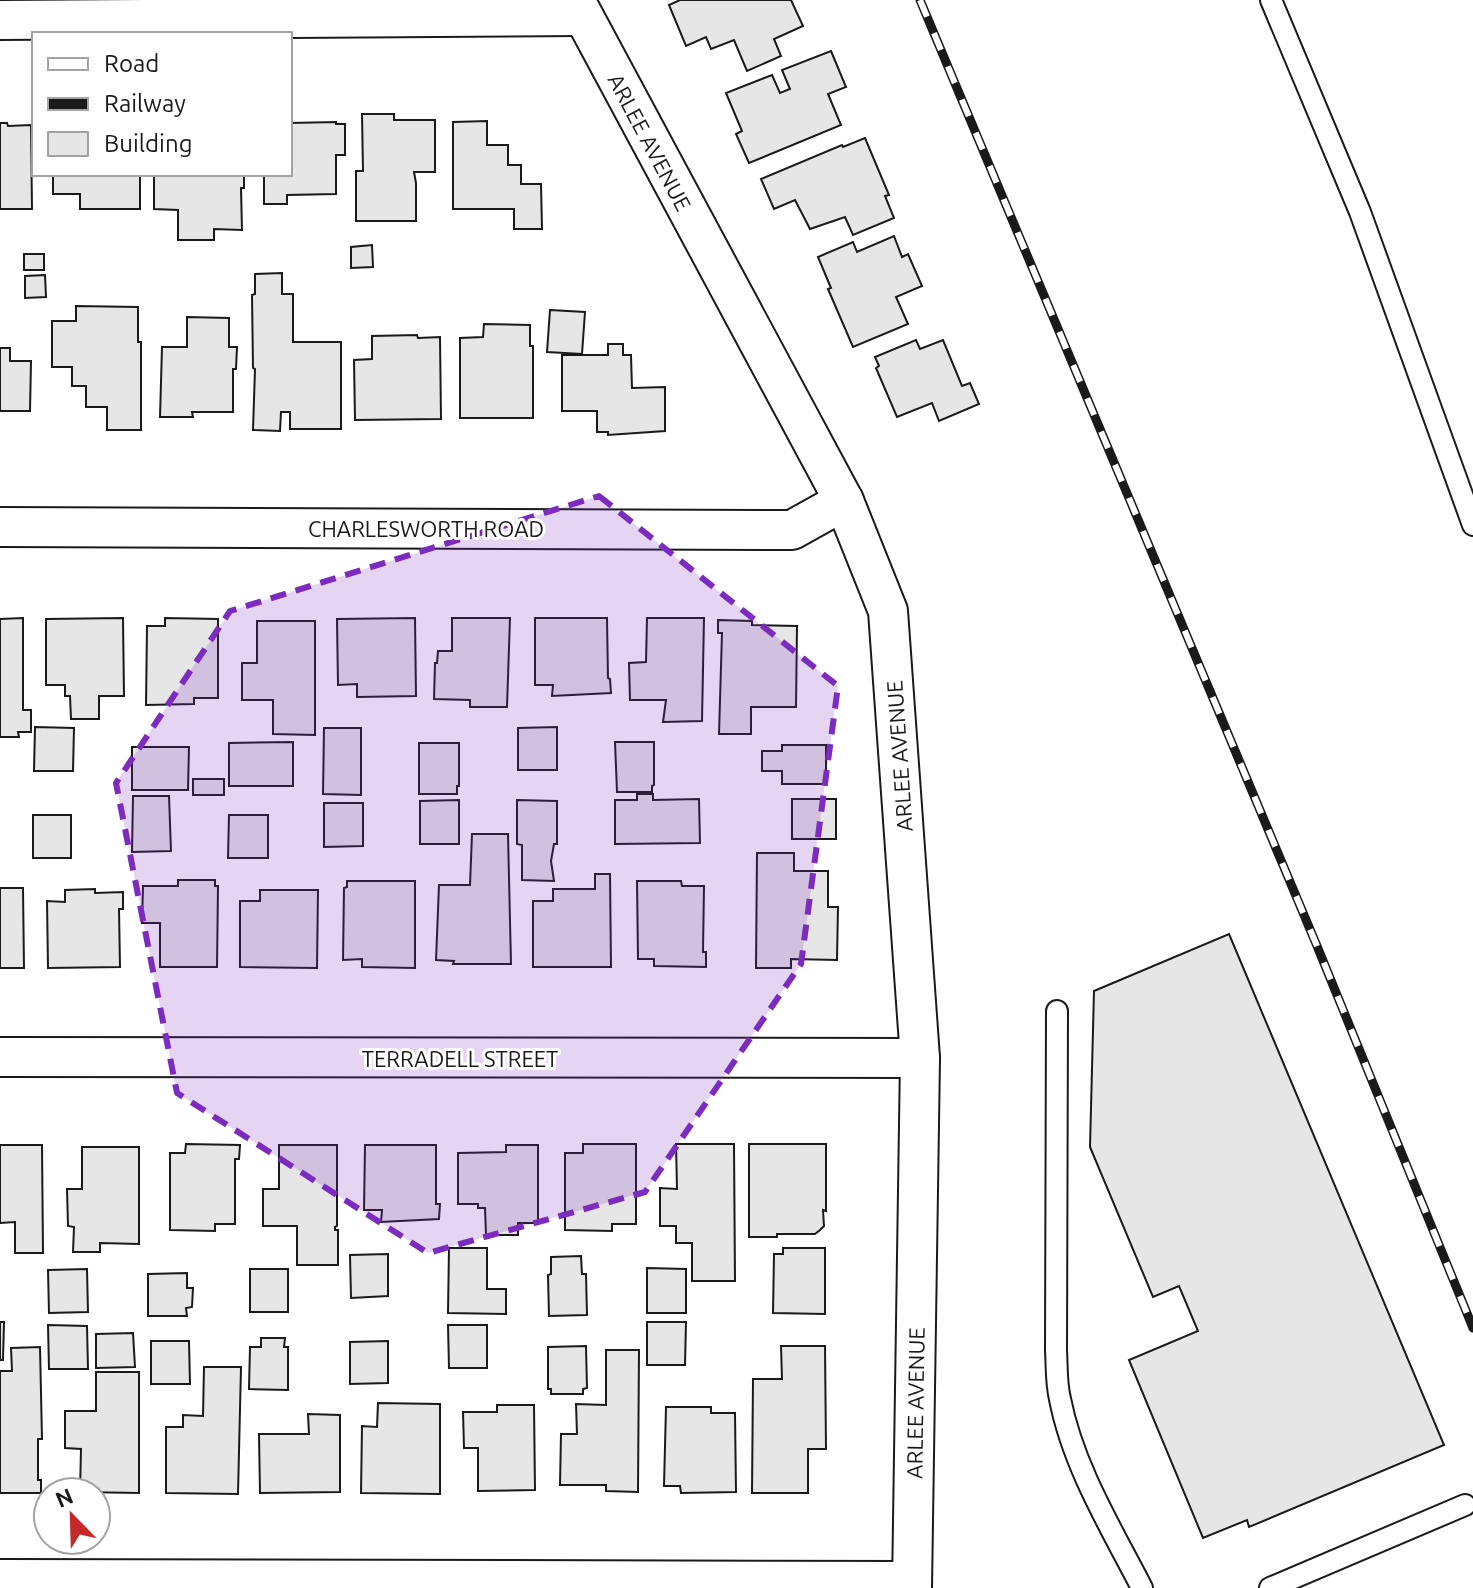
<svg xmlns="http://www.w3.org/2000/svg" width="1473" height="1588" viewBox="0 0 1473 1588" font-family="Ubuntu,sans-serif">
  <style>
    .building { fill: #e6e6e6; stroke: #1a1a1a; stroke-width: 2 }
    .lines { fill: none; stroke-linecap: round; stroke-linejoin: round }
    .service-casing { stroke: #1a1a1a; stroke-width: 24 }
    .minor-casing { stroke: #1a1a1a; stroke-width: 42 }
    .service { stroke: #fff; stroke-width: 20 }
    .minor { stroke: #fff; stroke-width: 38 }
    .rail-casing { stroke: #1a1a1a; stroke-width: 9 }
    .rail { stroke: #fff; stroke-width: 6; stroke-dasharray: 18; stroke-linecap: butt }
    .marked { fill: #7b2cbf; fill-opacity: 0.2; stroke: #7b2cbf; stroke-width: 6; stroke-dasharray: 16 10; stroke-linejoin: round }
    .labels { text-anchor: middle; dominant-baseline: central; stroke-width: 6; stroke-linejoin: round; paint-order: stroke }
    .street-label { font-size: 22px; fill: #1a1a1a; stroke: #fff }
  </style>
  <rect width="100%" height="100%" fill="#fff"/>
  <g class="building">
    <path d="M 680,0 L 791,0 L 803,26 L 774,39 L 781,56 L 747,71 L 734,40 L 711,49 L 706,37 L 686,46 L 669,5 Z"/>
    <path d="M 831,51 L 846,87 L 828,94 L 841,125 L 749,163 L 736,134 L 742,131 L 726,93 L 772,75 L 780,93 L 790,89 L 782,70 Z"/>
    <path d="M 362,114 L 394,114 L 394,120 L 435,120 L 435,172 L 414,172 L 416,183 L 416,221 L 356,221 L 356,171 L 363,171 Z"/>
    <path d="M 487,121 L 487,145 L 508,145 L 508,165 L 521,165 L 521,184 L 541,184 L 542,229 L 514,229 L 514,209 L 453,209 L 453,122 Z"/>
    <path d="M 336,122 L 336,124 L 345,124 L 345,155 L 336,155 L 336,194 L 287,195 L 287,204 L 264,204 L 264,174 L 290,174 L 290,123 Z"/>
    <path d="M 0,123 L 7,123 L 8,126 L 31,125 L 32,209 L 0,209 Z"/>
    <path d="M 865,138 L 889,195 L 885,196 L 894,218 L 853,235 L 845,217 L 810,229 L 795,200 L 774,209 L 761,179 L 842,145 L 843,147 Z"/>
    <path d="M 53,174 L 140,174 L 140,209 L 80,209 L 80,194 L 53,194 Z"/>
    <path d="M 154,174 L 244,174 L 244,188 L 241,188 L 242,230 L 214,229 L 214,240 L 178,240 L 178,210 L 154,209 Z"/>
    <path d="M 894,236 L 902,257 L 908,254 L 922,286 L 896,297 L 908,324 L 853,347 L 828,289 L 831,288 L 818,257 L 853,242 L 857,252 Z"/>
    <path d="M 372,245 L 373,267 L 351,268 L 351,247 Z"/>
    <rect x="24" y="254" width="20" height="16"/>
    <path d="M 282,273 L 282,294 L 293,294 L 293,342 L 341,342 L 341,429 L 290,429 L 290,412 L 281,412 L 280,431 L 253,430 L 255,369 L 253,368 L 252,295 L 255,294 L 255,274 Z"/>
    <path d="M 45,275 L 46,297 L 25,298 L 25,276 Z"/>
    <path d="M 76,306 L 138,307 L 138,342 L 141,342 L 141,430 L 107,430 L 107,407 L 86,407 L 86,386 L 72,386 L 72,367 L 52,367 L 52,321 L 76,321 Z"/>
    <path d="M 550,310 L 585,312 L 582,354 L 547,352 Z"/>
    <path d="M 187,317 L 229,318 L 229,347 L 237,347 L 236,369 L 233,369 L 233,412 L 192,412 L 193,417 L 160,417 L 162,347 L 187,347 Z"/>
    <path d="M 484,324 L 530,325 L 530,346 L 533,346 L 533,418 L 460,418 L 460,338 L 483,337 Z"/>
    <path d="M 417,335 L 418,338 L 440,337 L 441,419 L 355,420 L 354,360 L 372,359 L 372,336 Z"/>
    <path d="M 916,340 L 920,349 L 943,340 L 962,386 L 970,383 L 979,404 L 939,421 L 932,403 L 897,417 L 876,368 L 879,366 L 875,357 Z"/>
    <path d="M 608,344 L 623,344 L 623,355 L 631,355 L 632,388 L 665,387 L 665,431 L 608,435 L 608,432 L 597,432 L 597,411 L 562,411 L 562,355 L 608,355 Z"/>
    <path d="M 0,348 L 10,348 L 10,361 L 31,361 L 30,411 L 0,411 Z"/>
    <path d="M 23,618 L 23,710 L 31,710 L 31,732 L 18,732 L 19,737 L 0,737 L 0,619 Z"/>
    <path d="M 123,618 L 124,696 L 99,696 L 99,719 L 71,719 L 70,696 L 65,696 L 65,685 L 46,685 L 46,619 Z"/>
    <path d="M 165,618 L 218,619 L 218,698 L 194,698 L 194,704 L 146,705 L 147,626 L 165,626 Z"/>
    <path d="M 415,618 L 416,696 L 357,697 L 357,684 L 338,685 L 337,619 Z"/>
    <path d="M 452,618 L 510,618 L 507,707 L 470,707 L 470,700 L 434,699 L 435,663 L 437,663 L 438,651 L 452,651 Z"/>
    <path d="M 535,618 L 607,618 L 608,678 L 610,679 L 611,693 L 552,696 L 553,685 L 535,685 Z"/>
    <path d="M 647,618 L 704,618 L 702,721 L 663,722 L 666,700 L 630,700 L 629,663 L 646,662 Z"/>
    <path d="M 718,620 L 752,621 L 752,625 L 797,626 L 796,707 L 751,707 L 751,734 L 719,734 L 722,633 L 718,633 Z"/>
    <path d="M 257,621 L 315,621 L 315,735 L 273,734 L 273,700 L 242,700 L 242,663 L 257,663 Z"/>
    <path d="M 35,727 L 74,728 L 73,771 L 34,771 Z"/>
    <path d="M 557,727 L 557,770 L 518,770 L 518,728 Z"/>
    <path d="M 324,728 L 361,728 L 361,795 L 323,794 Z"/>
    <path d="M 293,742 L 293,786 L 229,786 L 229,743 Z"/>
    <path d="M 615,742 L 654,742 L 654,785 L 652,786 L 652,792 L 617,792 Z"/>
    <path d="M 419,743 L 459,743 L 459,786 L 457,786 L 457,794 L 419,794 Z"/>
    <path d="M 782,745 L 826,745 L 826,784 L 782,784 L 782,771 L 762,771 L 762,751 L 782,751 Z"/>
    <path d="M 132,747 L 189,747 L 188,790 L 132,790 Z"/>
    <rect x="193" y="779" width="31" height="16"/>
    <path d="M 637,794 L 653,794 L 653,800 L 699,799 L 700,843 L 615,844 L 615,800 L 637,800 Z"/>
    <path d="M 133,796 L 169,796 L 171,851 L 132,852 Z"/>
    <rect x="792" y="799" width="44" height="40"/>
    <path d="M 459,800 L 459,844 L 420,844 L 420,801 Z"/>
    <path d="M 517,800 L 557,801 L 557,844 L 554,844 L 551,861 L 554,881 L 522,880 L 522,845 L 517,844 Z"/>
    <path d="M 324,803 L 363,803 L 363,846 L 324,847 Z"/>
    <rect x="33" y="815" width="38" height="43"/>
    <path d="M 229,815 L 268,815 L 268,858 L 228,858 Z"/>
    <path d="M 472,834 L 508,834 L 511,964 L 453,964 L 454,961 L 436,960 L 439,885 L 470,885 Z"/>
    <path d="M 757,853 L 794,853 L 794,871 L 828,871 L 828,907 L 838,907 L 837,960 L 791,959 L 791,968 L 756,968 Z"/>
    <path d="M 595,874 L 610,874 L 611,967 L 533,967 L 533,901 L 553,901 L 553,889 L 595,889 Z"/>
    <path d="M 178,880 L 215,880 L 215,886 L 218,886 L 217,967 L 160,967 L 160,923 L 142,923 L 143,886 L 178,886 Z"/>
    <path d="M 347,881 L 415,881 L 415,968 L 362,967 L 362,959 L 343,960 L 344,888 L 347,887 Z"/>
    <path d="M 637,881 L 681,881 L 682,886 L 704,886 L 703,952 L 706,952 L 706,967 L 654,966 L 654,959 L 638,959 Z"/>
    <path d="M 0,888 L 23,888 L 24,968 L 0,968 Z"/>
    <path d="M 95,889 L 95,893 L 123,892 L 123,909 L 119,909 L 120,967 L 48,968 L 47,901 L 65,902 L 65,890 Z"/>
    <path d="M 260,890 L 318,890 L 317,968 L 240,967 L 240,901 L 260,901 Z"/>
    <path d="M 1229,934 L 1444,1445 L 1249,1527 L 1247,1520 L 1203,1538 L 1129,1360 L 1198,1331 L 1179,1286 L 1153,1297 L 1090,1147 L 1094,991 Z"/>
    <path d="M 186,1144 L 240,1145 L 239,1159 L 235,1159 L 235,1224 L 215,1224 L 215,1231 L 170,1230 L 170,1153 L 185,1153 Z"/>
    <path d="M 583,1144 L 636,1144 L 636,1224 L 612,1224 L 612,1231 L 565,1230 L 565,1153 L 583,1153 Z"/>
    <path d="M 676,1144 L 734,1144 L 735,1281 L 692,1281 L 692,1243 L 676,1243 L 676,1226 L 660,1226 L 660,1188 L 677,1189 Z"/>
    <path d="M 749,1144 L 826,1144 L 826,1211 L 823,1210 L 824,1226 L 820,1230 L 815,1234 L 777,1234 L 777,1237 L 749,1237 Z"/>
    <path d="M 0,1145 L 42,1145 L 43,1253 L 15,1253 L 15,1222 L 0,1223 Z"/>
    <path d="M 279,1145 L 337,1145 L 337,1226 L 335,1227 L 335,1230 L 338,1230 L 338,1265 L 297,1265 L 297,1226 L 263,1226 L 263,1189 L 279,1189 Z"/>
    <path d="M 365,1145 L 436,1145 L 436,1204 L 440,1204 L 439,1219 L 381,1222 L 382,1210 L 364,1210 Z"/>
    <path d="M 506,1145 L 538,1145 L 538,1223 L 518,1223 L 518,1235 L 486,1235 L 485,1208 L 478,1208 L 478,1204 L 458,1204 L 458,1153 L 506,1152 Z"/>
    <path d="M 82,1147 L 139,1147 L 139,1244 L 100,1243 L 100,1252 L 73,1252 L 74,1227 L 68,1226 L 67,1189 L 82,1189 Z"/>
    <path d="M 449,1248 L 487,1248 L 487,1289 L 506,1289 L 506,1314 L 448,1313 Z"/>
    <path d="M 783,1248 L 825,1248 L 825,1314 L 773,1313 L 774,1254 L 783,1254 Z"/>
    <path d="M 388,1254 L 388,1296 L 351,1298 L 350,1255 Z"/>
    <path d="M 581,1256 L 582,1274 L 586,1274 L 587,1315 L 549,1316 L 548,1275 L 551,1274 L 551,1257 Z"/>
    <path d="M 647,1268 L 686,1269 L 686,1313 L 647,1313 Z"/>
    <path d="M 87,1269 L 88,1312 L 49,1313 L 48,1270 Z"/>
    <rect x="250" y="1269" width="38" height="43"/>
    <path d="M 187,1273 L 187,1288 L 193,1288 L 192,1307 L 186,1308 L 187,1316 L 148,1316 L 148,1274 Z"/>
    <path d="M 0,1322 L 4,1322 L 3,1360 L 0,1360 Z"/>
    <path d="M 647,1322 L 686,1322 L 685,1365 L 647,1365 Z"/>
    <path d="M 48,1325 L 87,1326 L 88,1369 L 49,1369 Z"/>
    <path d="M 448,1325 L 487,1325 L 487,1368 L 449,1368 Z"/>
    <path d="M 133,1333 L 135,1367 L 96,1368 L 96,1334 Z"/>
    <path d="M 261,1338 L 285,1338 L 284,1347 L 288,1347 L 288,1390 L 249,1389 L 250,1347 L 261,1347 Z"/>
    <path d="M 151,1341 L 189,1341 L 190,1384 L 151,1384 Z"/>
    <path d="M 388,1341 L 388,1383 L 350,1384 L 350,1342 Z"/>
    <path d="M 586,1346 L 587,1388 L 583,1389 L 583,1394 L 551,1394 L 551,1389 L 548,1389 L 548,1347 Z"/>
    <path d="M 781,1346 L 825,1346 L 826,1449 L 808,1449 L 808,1493 L 752,1493 L 753,1379 L 782,1379 Z"/>
    <path d="M 40,1347 L 42,1439 L 38,1439 L 38,1480 L 41,1480 L 41,1493 L 0,1493 L 0,1371 L 12,1371 L 11,1348 Z"/>
    <path d="M 606,1350 L 639,1350 L 638,1492 L 606,1491 L 606,1485 L 560,1485 L 561,1434 L 577,1434 L 576,1404 L 606,1405 Z"/>
    <path d="M 204,1367 L 241,1367 L 238,1494 L 166,1493 L 166,1427 L 183,1427 L 183,1415 L 203,1416 Z"/>
    <path d="M 96,1372 L 139,1372 L 139,1493 L 80,1492 L 81,1449 L 65,1448 L 65,1411 L 96,1411 Z"/>
    <path d="M 378,1403 L 440,1404 L 440,1494 L 361,1493 L 362,1426 L 377,1427 Z"/>
    <path d="M 497,1405 L 534,1405 L 535,1490 L 478,1491 L 478,1448 L 464,1448 L 463,1412 L 497,1412 Z"/>
    <path d="M 666,1407 L 711,1407 L 711,1413 L 735,1413 L 736,1492 L 681,1493 L 680,1486 L 664,1486 Z"/>
    <path d="M 308,1414 L 340,1415 L 340,1492 L 260,1493 L 259,1434 L 309,1434 Z"/>
  </g>
  <g class="lines">
    <defs>
      <g id="service">
        <path d="M 1271,0 L 1360,212 L 1473,525"/>
        <path d="M 1057,1011 L 1056,1350 C 1057,1366 1056,1383 1060,1399 C 1073,1466 1111,1528 1142,1588"/>
        <path d="M 1270,1588 L 1465,1505"/>
      </g>
      <g id="minor">
        <path d="M 575,0 L 844,501 L 888,611 L 920,1058 L 912,1588"/>
        <path d="M 0,20 L 581,16"/>
        <path d="M 0,527 L 792,530 L 844,501"/>
        <path d="M 0,1057 L 920,1058"/>
        <path d="M 0,1579 L 912,1581"/>
      </g>
    </defs>
    <use href="#service" class="service-casing"/>
    <use href="#minor" class="minor-casing"/>
    <use href="#service" class="service"/>
    <use href="#minor" class="minor"/>
    <defs>
      <path id="rail" d="M 920,0 L 1317,946 L 1473,1328"/>
    </defs>
    <use href="#rail" class="rail-casing"/>
    <use href="#rail" class="rail"/>
  </g>
  <path class="marked" d="M 599,496 L 838,686 L 801,964 L 645,1192 L 428,1253 L 177,1093 L 116,783 L 230,611 Z"/>
  <g class="labels">
    <g class="street-label">
      <text transform="translate(650 142) rotate(62)">ARLEE AVENUE</text>
      <text x="426" y="528">CHARLESWORTH ROAD</text>
      <text transform="translate(899 756) rotate(-94)">ARLEE AVENUE</text>
      <text x="460" y="1058">TERRADELL STREET</text>
      <text transform="translate(915 1403) rotate(-89)">ARLEE AVENUE</text>
    </g>
  </g>
  <rect x="32" y="32" width="260" height="144" fill="#ffffff" stroke="#a3a3a3" stroke-width="2"/>
  <rect x="48" y="58" width="40" height="12" fill="#ffffff" stroke="#a3a3a3" stroke-width="2"/>
  <text x="104" y="72" font-size="24" fill="#1a1a1a">Road</text>
  <rect x="48" y="98" width="40" height="12" fill="#1a1a1a" stroke="#a3a3a3" stroke-width="2"/>
  <text x="104" y="112" font-size="24" fill="#1a1a1a">Railway</text>
  <rect x="48" y="132" width="40" height="24" fill="#e6e6e6" stroke="#a3a3a3" stroke-width="2"/>
  <text x="104" y="152" font-size="24" fill="#1a1a1a">Building</text>
  <g transform="translate(72 1516) rotate(337)"><circle r="38" fill="#ffffff" stroke="#a3a3a3" stroke-width="2"/>
  <path d="M0-6L14 30L0 20L-14 30Z" fill="#c62828"/>
  <text y="-12" font-size="22" font-weight="bold" text-anchor="middle" fill="#1a1a1a">N</text>
  </g>
</svg>
